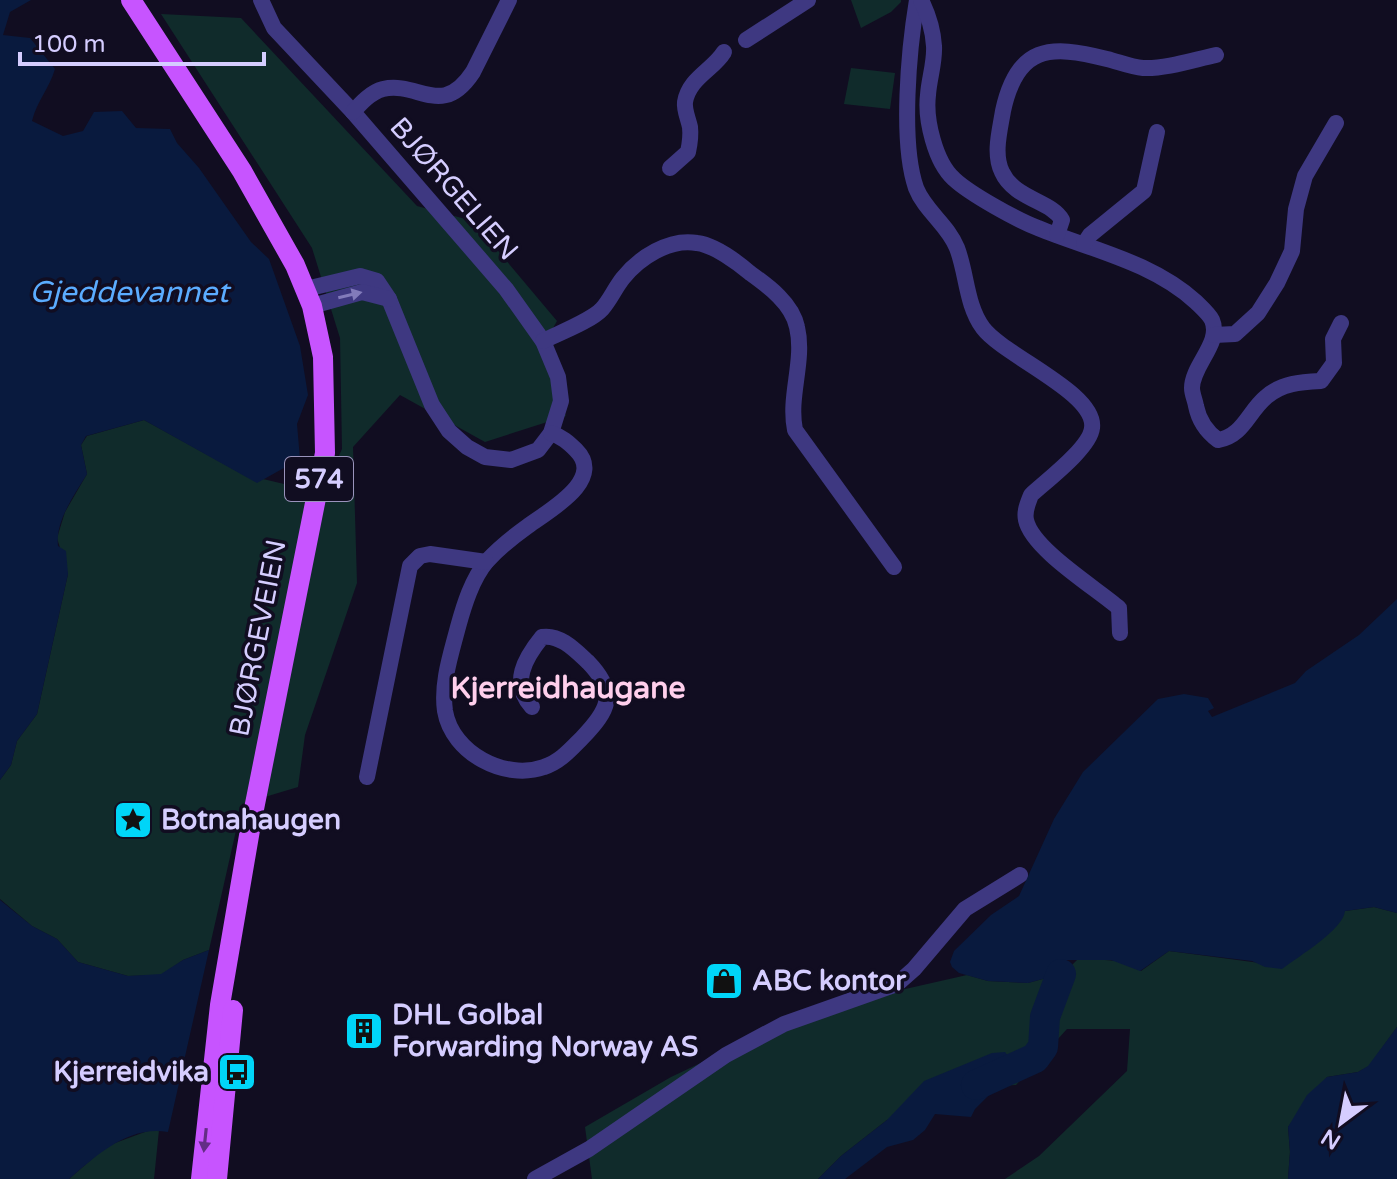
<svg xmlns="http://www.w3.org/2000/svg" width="1397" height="1179" viewBox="0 0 1397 1179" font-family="'Varela Round',sans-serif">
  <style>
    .green { fill: #102b2b }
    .water { fill: #091a3e }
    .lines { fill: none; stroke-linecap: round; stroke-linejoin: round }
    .river { stroke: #091a3e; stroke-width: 30 }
    .minor { stroke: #3e3881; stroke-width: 16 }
    .major { stroke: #c754ff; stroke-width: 20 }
    .oneway { fill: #827bba }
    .oneway2 { fill: #632d85 }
    .labels { text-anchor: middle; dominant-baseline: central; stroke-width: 7; stroke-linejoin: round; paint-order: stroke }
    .shield { fill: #110d21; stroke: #9a93bc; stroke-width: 2 }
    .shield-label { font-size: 26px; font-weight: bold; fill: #d5cdff }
    .street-label { font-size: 28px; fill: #d5cdff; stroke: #110d21 }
    .poi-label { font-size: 28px; font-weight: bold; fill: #d5cdff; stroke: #110d21; text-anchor: start }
    .water-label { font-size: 30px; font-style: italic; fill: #5bacff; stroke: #110d21 }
    .neighbourhood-label { font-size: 30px; font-weight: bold; fill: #ffcfec; stroke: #110d21 }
  </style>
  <rect width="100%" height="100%" fill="#110d21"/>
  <g class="green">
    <path d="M 851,0 L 901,0 L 901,2 L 891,12 L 861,28 Z"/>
    <path d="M 161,14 L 241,18 L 417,206 L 473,221 L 557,321 L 540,351 L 566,416 L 485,442 L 400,395 L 353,447 L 357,583 L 305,735 L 298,787 L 242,804 L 209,950 L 183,960 L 161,975 L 128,976 L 78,962 L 57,939 L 32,926 L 0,899 L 0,780 L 11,765 L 17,741 L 37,714 L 68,574 L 57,538 L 65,512 L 87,474 L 81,445 L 87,436 L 144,420 L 257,482 L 263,479 L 322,493 L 342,449 L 340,338 L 312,248 Z"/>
    <path d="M 851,68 L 895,73 L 890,109 L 844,104 Z"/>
    <path d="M 1374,907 L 1397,913 L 1397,1027 L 1369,1066 L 1358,1072 L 1327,1077 L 1288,1127 L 1290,1152 L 1288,1179 L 1005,1179 L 1039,1156 L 1127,1071 L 1130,1029 L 1067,1029 L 1016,1085 L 997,1086 L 1012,1071 L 887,1120 L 841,1156 L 818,1179 L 592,1179 L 585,1127 L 671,1077 L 764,1033 L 870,997 L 967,975 L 988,981 L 1028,983 L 1064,973 L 1079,958 L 1118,961 L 1141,971 L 1169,951 L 1260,963 L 1345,911 Z"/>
    <path d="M 153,1129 L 159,1130 L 154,1179 L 69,1179 L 107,1146 Z"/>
  </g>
  <g class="water">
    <path d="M 0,0 L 31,0 L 10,12 L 3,35 L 30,38 L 55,69 C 49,89 37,101 32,121 L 63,136 L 83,131 L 94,112 L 122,111 L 136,128 L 170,129 L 177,143 L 199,168 L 251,242 L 269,259 L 300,346 L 308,395 L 297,424 L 300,459 L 257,483 L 144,420 L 86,436 L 81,445 L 87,474 C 75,494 55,521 58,546 L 66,551 L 68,574 L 37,714 L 17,741 L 11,765 L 0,780 Z"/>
    <path d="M 1397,599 L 1397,913 L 1374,907 L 1345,911 C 1343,930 1299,956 1282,969 L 1265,967 L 1252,961 L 1169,951 L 1140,971 L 1111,960 L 1061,960 L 1061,974 L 1028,983 L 988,981 L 959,973 L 952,967 L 950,962 L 954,951 L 991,915 L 1019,896 L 1054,819 L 1083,772 L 1158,699 L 1184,694 L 1208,698 L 1214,708 L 1208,711 L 1212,717 L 1295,683 L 1306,671 L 1359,635 Z"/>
    <path d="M 0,900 L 32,926 L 57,939 L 78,962 L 128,976 L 161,974 L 183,960 L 209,950 L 168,1132 C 129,1125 97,1155 69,1179 L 0,1179 Z"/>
    <path d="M 1397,1027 L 1397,1179 L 1288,1179 L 1290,1152 L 1288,1127 L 1307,1095 L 1327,1077 L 1358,1072 L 1368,1066 Z"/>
    <path d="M 1005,1052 L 1011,1059 L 1013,1071 L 975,1109 L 971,1117 L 935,1114 L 925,1130 L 913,1140 L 887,1147 L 845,1179 L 818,1179 L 841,1156 L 887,1120 L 924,1081 L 992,1053 Z"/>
  </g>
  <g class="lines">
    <path class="river" d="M 976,1085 L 1035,1058 L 1043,1047 L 1045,1017 L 1061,974"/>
    <g class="minor">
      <path d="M 261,0 L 274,28 L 353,112 L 506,289 L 543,341 L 558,377 L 561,401 L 551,433 L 538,450 L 511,460 L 485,457 L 467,447 L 449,431 L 432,405 L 389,299 L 377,281 L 360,276 L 306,289"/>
      <path d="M 917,0 C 909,48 900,142 916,188 C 925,211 948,225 957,248 C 967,274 966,305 983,328 C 1004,356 1097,393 1092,428 C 1090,448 1046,481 1031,495 C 1028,503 1024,511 1026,520 C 1032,549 1096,588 1119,608 L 1120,633"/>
      <path d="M 921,0 C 928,14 933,30 934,46 C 935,62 929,79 928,95 C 925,119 935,162 954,179 C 970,194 1017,220 1038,228 C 1092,250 1152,262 1196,302 C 1201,307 1209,314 1212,320 C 1222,343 1192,365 1192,388 C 1192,394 1195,400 1196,406 C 1199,421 1207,432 1218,440 C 1243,436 1248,412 1266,397 C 1282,383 1301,382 1321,381 L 1334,363 L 1333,339 L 1341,323"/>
      <path d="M 746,40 L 808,0"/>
      <path d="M 353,112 C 361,103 371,92 383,89 C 419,81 442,119 473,72 L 509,0"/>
      <path d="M 670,168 L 688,152 C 690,143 691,136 690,127 C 688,118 684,110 685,102 C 689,78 713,70 724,52"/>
      <path d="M 1057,235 L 1062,220 C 1052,201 1014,199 1002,172 C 993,154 1000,130 1003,111 C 1017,46 1049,44 1107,59 C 1119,62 1131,67 1143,68 C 1166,69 1193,60 1216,55"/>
      <path d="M 1084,244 L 1090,235 L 1144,191 L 1157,132"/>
      <path d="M 312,306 L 362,292 L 389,299"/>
      <path d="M 1214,335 L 1235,334 L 1258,313 L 1277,283 L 1292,251 L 1296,209 L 1305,176 L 1336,123"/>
      <path d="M 543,341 C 559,333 591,321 602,309 C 610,300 615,288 623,278 C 639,258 669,238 697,243 C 714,245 737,262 750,273 C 768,286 792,303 797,327 C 805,361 788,396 795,430 L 894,567"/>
      <path d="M 532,707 C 510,683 525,658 542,637 C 560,634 575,650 588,662 C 618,693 609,710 582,738 C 571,749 560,762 544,767 C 505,781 452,753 445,711 C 441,683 451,654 458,627 C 464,605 472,579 487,561 C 499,548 514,536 528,526 C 548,511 606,480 576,450 C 568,442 562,437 551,433"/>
      <path d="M 367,777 L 410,566 L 420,556 L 430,554 L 486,562"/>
      <path d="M 535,1179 L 589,1149 L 726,1055 L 784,1024 L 897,984 L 914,969 L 965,909 L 1020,875"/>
    </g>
    <g class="major">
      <path d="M 131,0 L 242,171 L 295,265 L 312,306 L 323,357 L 325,453 L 251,824 L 220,1005 L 201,1179"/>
      <path d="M 217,1179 L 233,1010"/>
    </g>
  </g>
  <defs><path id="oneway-solid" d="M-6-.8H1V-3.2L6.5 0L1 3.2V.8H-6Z" transform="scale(2)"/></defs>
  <use class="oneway" href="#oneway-solid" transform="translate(350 295) rotate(-13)"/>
  <use class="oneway2" href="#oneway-solid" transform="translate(205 1140) rotate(96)"/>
  <defs>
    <symbol id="sight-square" viewBox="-11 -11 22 22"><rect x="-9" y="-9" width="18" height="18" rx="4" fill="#00d5f8" stroke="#110d21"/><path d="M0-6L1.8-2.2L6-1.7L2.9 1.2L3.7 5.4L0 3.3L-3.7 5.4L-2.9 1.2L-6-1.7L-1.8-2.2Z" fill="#111"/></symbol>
    <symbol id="shop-square" viewBox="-11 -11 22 22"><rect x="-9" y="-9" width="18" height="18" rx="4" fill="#00d5f8" stroke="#110d21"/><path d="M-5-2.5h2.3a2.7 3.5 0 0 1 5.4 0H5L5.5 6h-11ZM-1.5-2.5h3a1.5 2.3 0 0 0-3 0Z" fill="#111"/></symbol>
    <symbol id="building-square" viewBox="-11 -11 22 22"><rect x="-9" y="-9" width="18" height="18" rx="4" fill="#00d5f8" stroke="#110d21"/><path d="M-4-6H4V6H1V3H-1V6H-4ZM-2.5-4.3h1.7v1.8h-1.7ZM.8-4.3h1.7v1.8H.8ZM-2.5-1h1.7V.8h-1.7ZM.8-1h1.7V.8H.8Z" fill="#111"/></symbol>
    <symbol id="bus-square" viewBox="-11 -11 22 22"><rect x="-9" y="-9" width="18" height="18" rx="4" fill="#00d5f8" stroke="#110d21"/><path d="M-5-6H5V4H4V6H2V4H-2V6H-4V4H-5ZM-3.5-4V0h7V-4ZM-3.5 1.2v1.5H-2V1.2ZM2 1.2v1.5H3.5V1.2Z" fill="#111"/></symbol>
  </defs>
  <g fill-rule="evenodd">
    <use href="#sight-square" x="111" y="798" width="44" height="44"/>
    <use href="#shop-square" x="702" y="959" width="44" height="44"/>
    <use href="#building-square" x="342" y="1009" width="44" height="44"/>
    <use href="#bus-square" x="215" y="1050" width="44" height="44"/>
  </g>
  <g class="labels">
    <rect class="shield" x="285" y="457" width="68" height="44" rx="6"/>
    <g class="shield-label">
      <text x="319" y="479">574</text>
    </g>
    <g class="street-label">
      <text transform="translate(454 189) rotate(49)">BJØRGELIEN</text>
      <text transform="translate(258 638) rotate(-79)">BJØRGEVEIEN</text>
    </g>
    <g class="poi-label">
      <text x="161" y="820">Botnahaugen</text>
      <text x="752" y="981">ABC kontor</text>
      <text x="392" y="1015">DHL Golbal<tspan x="392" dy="32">Forwarding Norway AS</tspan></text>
      <text x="209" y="1072" text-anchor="end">Kjerreidvika</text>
    </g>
    <g class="water-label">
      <text x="129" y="292">Gjeddevannet</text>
    </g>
    <g class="neighbourhood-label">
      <text x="568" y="688">Kjerreidhaugane</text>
    </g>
  </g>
  <g transform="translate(1341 1123) rotate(212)" stroke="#110d21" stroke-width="6" paint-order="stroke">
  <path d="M0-6L14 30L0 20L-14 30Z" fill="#d5cdff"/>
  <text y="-12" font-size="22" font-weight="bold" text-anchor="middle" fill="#d5cdff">N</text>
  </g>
  <path d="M20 52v12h244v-12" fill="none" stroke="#d5cdff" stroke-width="4"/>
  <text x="32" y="52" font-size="24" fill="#d5cdff" stroke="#110d21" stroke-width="6" paint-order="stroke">100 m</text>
</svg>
